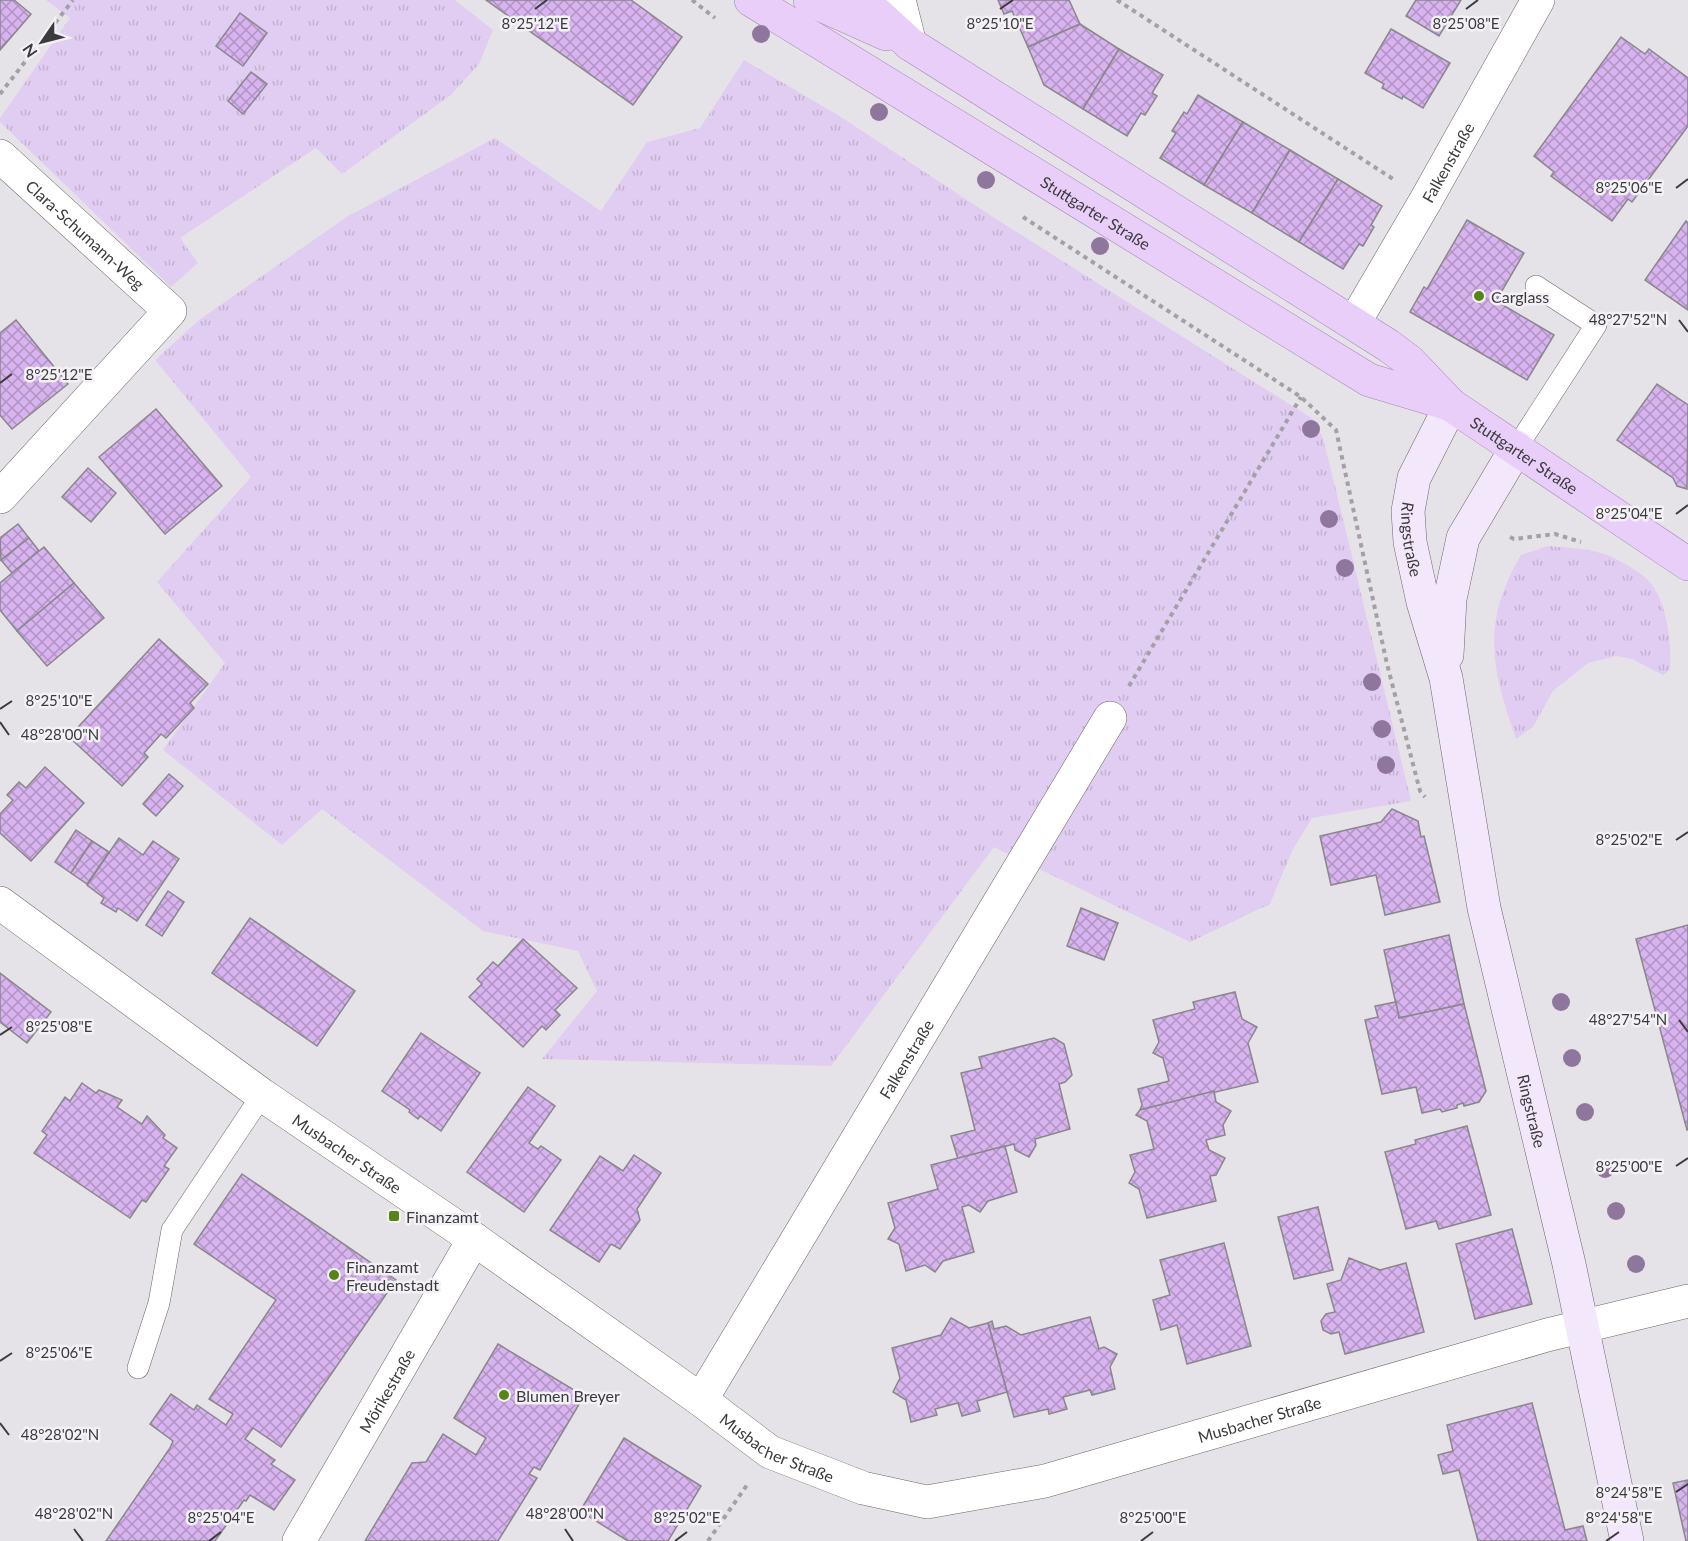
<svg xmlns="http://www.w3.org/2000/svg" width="1688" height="1541" viewBox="0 0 1688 1541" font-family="Lato,sans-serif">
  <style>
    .grass { fill: url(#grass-tufts) }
    .building { fill: url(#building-cross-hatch); stroke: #89878b; stroke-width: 1.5 }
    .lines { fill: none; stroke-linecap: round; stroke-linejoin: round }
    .lane-casing { stroke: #68666a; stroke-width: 22 }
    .street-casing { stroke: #68666a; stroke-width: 34 }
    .secondary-casing { stroke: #68666a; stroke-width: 34 }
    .primary-casing { stroke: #a185b4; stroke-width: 34 }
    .path { stroke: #a3a1a4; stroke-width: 4; stroke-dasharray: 4.5 4.5; stroke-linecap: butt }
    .lane { stroke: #fff; stroke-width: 21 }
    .street { stroke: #fff; stroke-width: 33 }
    .secondary { stroke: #f3e7fc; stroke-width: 33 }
    .primary { stroke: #e8cef9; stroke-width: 33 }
    .tree { fill: #8f769d }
    .ticks { fill: none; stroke: #3b3a3c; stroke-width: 2 }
    .poi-dot { fill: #558517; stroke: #f3f1f5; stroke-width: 2 }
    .labels { text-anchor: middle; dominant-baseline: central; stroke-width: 5; stroke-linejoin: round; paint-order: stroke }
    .street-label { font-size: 16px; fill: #3b3a3c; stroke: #f3f1f5 }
    .poi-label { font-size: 16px; fill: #3b3a3c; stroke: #f3f1f5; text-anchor: start }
    .ticks-label { font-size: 15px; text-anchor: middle; fill: #3b3a3c; stroke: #f3f1f5; stroke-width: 5; stroke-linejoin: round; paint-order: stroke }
  </style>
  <defs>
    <pattern id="grass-tufts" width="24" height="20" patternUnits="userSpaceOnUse" patternTransform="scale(1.5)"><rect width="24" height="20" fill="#e2cdf2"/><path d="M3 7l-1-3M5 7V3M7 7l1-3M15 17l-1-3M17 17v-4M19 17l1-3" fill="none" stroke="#c3b1d0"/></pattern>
    <pattern id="building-cross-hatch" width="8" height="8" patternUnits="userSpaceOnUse" patternTransform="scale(1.5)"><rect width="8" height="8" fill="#d7b4ef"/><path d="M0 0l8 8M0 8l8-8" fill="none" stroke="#b093c3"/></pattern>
  </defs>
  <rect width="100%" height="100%" fill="#e6e3e8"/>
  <g class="grass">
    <path d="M 46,0 L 455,0 L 493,30 L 479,64 L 451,95 L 342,174 L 316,148 L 180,238 L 198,263 L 171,287 L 0,122 L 0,118 L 70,18 Z"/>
    <path d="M 744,60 L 841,117 L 996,219 L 1313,419 L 1323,438 L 1336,490 L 1411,801 L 1312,818 L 1292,851 L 1270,904 L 1190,942 L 994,847 L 831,1066 L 542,1059 L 597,991 L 578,951 L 483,931 L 322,809 L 282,845 L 163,750 L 225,663 L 157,582 L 251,477 L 155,360 L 199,320 L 348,216 L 495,138 L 601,211 L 647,142 L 700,128 Z"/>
    <path d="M 1548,546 C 1566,548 1587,548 1604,554 C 1616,558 1639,571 1648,580 C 1667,600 1672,643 1670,670 L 1663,675 L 1632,659 L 1616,656 L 1588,663 L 1553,691 L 1533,727 L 1516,739 C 1491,668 1481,623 1521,555 Z"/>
  </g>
  <g class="building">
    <path d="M 0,0 L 14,0 L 31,14 L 0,50 Z"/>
    <path d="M 486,0 L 631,0 L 682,37 L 633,105 Z"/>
    <path d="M 998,0 L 1069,0 L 1080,24 L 1028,47 L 1012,11 L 1004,14 Z"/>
    <path d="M 1416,0 L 1461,0 L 1439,36 L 1406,16 Z"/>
    <path d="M 240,13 L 267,33 L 243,66 L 216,46 Z"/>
    <path d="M 1080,24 L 1119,49 L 1083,109 L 1044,85 L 1028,47 Z"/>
    <path d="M 1391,29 L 1450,63 L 1423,108 L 1403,96 L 1402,99 L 1382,88 L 1384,84 L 1365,73 Z"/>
    <path d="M 1621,37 L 1645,54 L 1649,49 L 1688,78 L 1688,126 L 1632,202 L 1628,199 L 1612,221 L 1551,176 L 1554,172 L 1534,156 Z"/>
    <path d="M 1119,49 L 1163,75 L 1152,93 L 1157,96 L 1145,115 L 1141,113 L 1127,136 L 1083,109 Z"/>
    <path d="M 251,72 L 267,84 L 243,114 L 228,101 Z"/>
    <path d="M 1198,95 L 1243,122 L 1204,185 L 1160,158 L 1176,133 L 1172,131 L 1184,112 L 1187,114 Z"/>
    <path d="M 1243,122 L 1290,150 L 1252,213 L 1204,185 Z"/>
    <path d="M 1290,150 L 1338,179 L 1299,242 L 1252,213 Z"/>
    <path d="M 1338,179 L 1382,206 L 1371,225 L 1374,227 L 1363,246 L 1359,244 L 1343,269 L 1299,242 Z"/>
    <path d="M 1467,220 L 1524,253 L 1496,301 L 1554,335 L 1527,380 L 1410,312 L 1424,287 L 1427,289 Z"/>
    <path d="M 1686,221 L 1688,223 L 1688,310 L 1645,280 Z"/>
    <path d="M 16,320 L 68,384 L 12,429 L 0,415 L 0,333 Z"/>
    <path d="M 1657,384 L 1688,405 L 1687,489 L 1677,486 L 1673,478 L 1617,440 Z"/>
    <path d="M 156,409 L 222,486 L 165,534 L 99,457 Z"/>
    <path d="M 88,468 L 116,493 L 91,522 L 62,497 Z"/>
    <path d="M 18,524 L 29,538 L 1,560 L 0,538 Z"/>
    <path d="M 29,538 L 39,551 L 12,573 L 1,560 Z"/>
    <path d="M 44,547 L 74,583 L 17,631 L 0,610 L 0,583 Z"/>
    <path d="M 74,583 L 104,618 L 47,666 L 17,631 Z"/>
    <path d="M 159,639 L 208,684 L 190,703 L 194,708 L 166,738 L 161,734 L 144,753 L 148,757 L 122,786 L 69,737 Z"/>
    <path d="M 45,767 L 84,803 L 31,861 L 0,833 L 0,814 L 13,800 L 7,795 L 19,782 L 26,788 Z"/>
    <path d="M 169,774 L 183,786 L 156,816 L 143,804 Z"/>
    <path d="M 1392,809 L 1418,821 L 1421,837 L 1424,836 L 1440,902 L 1385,915 L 1376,875 L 1331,885 L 1320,836 L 1381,822 Z"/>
    <path d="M 76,830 L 92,841 L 71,873 L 55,862 Z"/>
    <path d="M 119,838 L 143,855 L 153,841 L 179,859 L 137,921 L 118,908 L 116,912 L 101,903 L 104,898 L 87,885 Z"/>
    <path d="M 92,841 L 109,852 L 87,884 L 71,873 Z"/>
    <path d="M 168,891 L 184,902 L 162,936 L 146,925 Z"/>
    <path d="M 1081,908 L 1118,923 L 1104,960 L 1067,946 Z"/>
    <path d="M 250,918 L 355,991 L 317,1046 L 212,973 Z"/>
    <path d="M 1688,925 L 1688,1130 L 1687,1130 L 1636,939 Z"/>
    <path d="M 1449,935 L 1464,1004 L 1399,1018 L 1384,950 Z"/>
    <path d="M 523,939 L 577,988 L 555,1010 L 560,1015 L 546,1030 L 542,1026 L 523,1047 L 469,997 L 482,984 L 477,979 L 493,962 L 498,966 Z"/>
    <path d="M 0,973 L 51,1012 L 27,1043 L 0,1022 Z"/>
    <path d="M 1235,992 L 1242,1019 L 1257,1027 L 1248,1043 L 1258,1082 L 1140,1110 L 1142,1105 L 1138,1089 L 1169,1081 L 1163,1058 L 1153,1053 L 1159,1042 L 1153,1020 L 1195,1009 L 1193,1002 Z"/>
    <path d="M 1396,1002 L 1399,1018 L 1464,1004 L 1486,1091 L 1479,1102 L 1464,1106 L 1463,1103 L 1457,1105 L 1457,1108 L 1442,1112 L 1440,1109 L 1422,1113 L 1416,1087 L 1382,1094 L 1365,1020 L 1378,1017 L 1375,1006 Z"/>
    <path d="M 421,1033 L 480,1073 L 441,1131 L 420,1116 L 418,1119 L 409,1112 L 410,1110 L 382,1091 Z"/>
    <path d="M 1054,1038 L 1064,1044 L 1072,1075 L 1065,1082 L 1059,1084 L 1070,1129 L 1035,1139 L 1036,1145 L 1029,1157 L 1015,1150 L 1014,1144 L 958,1159 L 951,1136 L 975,1130 L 961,1073 L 982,1068 L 979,1057 Z"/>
    <path d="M 82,1083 L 96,1093 L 99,1090 L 122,1100 L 117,1107 L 142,1124 L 147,1116 L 165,1135 L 163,1138 L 177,1148 L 164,1166 L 169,1169 L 146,1202 L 142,1200 L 130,1218 L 34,1153 L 47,1135 L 42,1131 L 65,1097 L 70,1101 Z"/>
    <path d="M 528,1087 L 555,1106 L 529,1143 L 538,1149 L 541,1146 L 561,1160 L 524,1212 L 467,1172 Z"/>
    <path d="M 1214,1091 L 1216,1102 L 1231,1111 L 1223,1125 L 1225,1135 L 1206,1140 L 1209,1150 L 1225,1158 L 1216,1175 L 1210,1176 L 1216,1201 L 1147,1218 L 1139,1189 L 1129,1183 L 1135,1172 L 1130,1155 L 1154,1149 L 1147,1121 L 1136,1115 L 1140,1110 Z"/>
    <path d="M 1467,1126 L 1491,1215 L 1439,1229 L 1436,1221 L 1406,1229 L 1385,1152 L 1416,1144 L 1415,1140 Z"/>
    <path d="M 1005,1146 L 1017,1192 L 988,1201 L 980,1212 L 969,1205 L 962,1207 L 974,1252 L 943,1261 L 935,1272 L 925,1265 L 906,1271 L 899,1244 L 888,1239 L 895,1228 L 888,1203 L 938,1189 L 931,1165 Z"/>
    <path d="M 634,1155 L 661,1173 L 637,1209 L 640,1220 L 620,1249 L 611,1244 L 599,1262 L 550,1230 L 600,1156 L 623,1171 Z"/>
    <path d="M 242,1174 L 396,1280 L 281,1447 L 253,1428 L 245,1439 L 275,1460 L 271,1464 L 295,1480 L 274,1510 L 250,1495 L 246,1501 L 244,1500 L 215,1541 L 106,1541 L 170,1448 L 173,1441 L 150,1424 L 171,1394 L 194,1410 L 197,1405 L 226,1425 L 233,1414 L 209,1399 L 276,1300 L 194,1244 Z"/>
    <path d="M 1318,1207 L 1333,1270 L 1294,1279 L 1278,1217 Z"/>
    <path d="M 1512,1229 L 1532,1304 L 1475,1319 L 1456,1244 Z"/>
    <path d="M 1224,1243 L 1251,1346 L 1187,1364 L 1177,1325 L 1161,1330 L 1153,1300 L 1170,1295 L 1160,1260 Z"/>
    <path d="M 1349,1258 L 1380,1270 L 1406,1263 L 1424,1332 L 1345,1354 L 1339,1332 L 1331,1334 L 1323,1330 L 1321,1321 L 1326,1314 L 1335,1312 L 1327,1284 L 1341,1280 Z"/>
    <path d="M 1090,1317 L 1099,1349 L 1104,1347 L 1117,1354 L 1110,1367 L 1115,1389 L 1092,1395 L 1090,1390 L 1063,1397 L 1067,1409 L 1049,1414 L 1048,1409 L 1014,1417 L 988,1323 L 992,1321 L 994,1329 L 1006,1326 L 1021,1335 Z"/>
    <path d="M 951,1318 L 969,1328 L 988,1323 L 1007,1392 L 977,1401 L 980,1411 L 962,1416 L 958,1403 L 935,1409 L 937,1415 L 911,1422 L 906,1400 L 893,1392 L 900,1378 L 892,1348 L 941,1335 Z"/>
    <path d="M 498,1344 L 584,1396 L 540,1470 L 534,1467 L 529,1474 L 537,1478 L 498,1541 L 365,1541 L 412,1463 L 426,1462 L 443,1434 L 476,1455 L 486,1438 L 454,1418 Z"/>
    <path d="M 1532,1403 L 1565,1530 L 1583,1526 L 1587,1541 L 1478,1541 L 1459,1470 L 1443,1474 L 1438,1455 L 1453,1451 L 1447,1425 Z"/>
    <path d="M 624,1438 L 701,1486 L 668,1541 L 628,1541 L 580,1511 Z"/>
    <path d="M 1688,1480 L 1688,1541 L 1686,1541 L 1673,1483 Z"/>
  </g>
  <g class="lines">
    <defs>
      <g id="lane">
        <path d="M 1517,447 L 1596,325 L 1536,286"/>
        <path d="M 138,1368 L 159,1303 L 172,1230 L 262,1095"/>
      </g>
      <g id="street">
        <path d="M 899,0 L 910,44"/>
        <path id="s1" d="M 0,156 L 170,311 L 0,497"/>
        <path id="s2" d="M 1354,323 L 1426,200 L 1538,0"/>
        <path id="s3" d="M 0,903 L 262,1095 L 474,1239 L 701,1400 L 770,1452 L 863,1488 L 927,1502 L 1045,1481 L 1547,1335 L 1688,1301"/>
        <path id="s4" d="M 701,1400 L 1110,718"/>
        <path id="s5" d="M 299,1541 L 474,1239"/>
      </g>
      <g id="secondary">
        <path id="s6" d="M 1451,405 L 1414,478 L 1408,511 L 1410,542 L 1423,602 L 1446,678 L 1484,908 L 1569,1264 L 1627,1541"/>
        <path d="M 1447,655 L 1450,599 L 1463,538 L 1517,447"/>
      </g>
      <g id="primary">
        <path id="s7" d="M 751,0 L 1369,380 L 1449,404"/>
        <path d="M 810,0 L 886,34"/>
        <path id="s8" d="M 862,0 L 910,44 L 1389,346 L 1409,361 L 1451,405 L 1688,564"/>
      </g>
    </defs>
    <use href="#lane" class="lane-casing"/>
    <use href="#street" class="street-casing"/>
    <use href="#secondary" class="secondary-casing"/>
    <use href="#primary" class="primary-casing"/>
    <g class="path">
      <path d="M 692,0 L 715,18"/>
      <path d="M 1117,0 L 1393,179"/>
      <path d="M 0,94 L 73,0"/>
      <path d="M 1023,217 L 1301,397 L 1336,430 L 1387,664 L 1420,791 L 1425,797"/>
      <path d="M 1510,537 L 1514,539 L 1555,534 L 1581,542"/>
      <path d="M 1129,686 L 1301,397"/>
      <path d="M 708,1541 L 747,1485"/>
    </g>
    <use href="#lane" class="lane"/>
    <use href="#street" class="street"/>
    <use href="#secondary" class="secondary"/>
    <use href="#primary" class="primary"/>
  </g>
  <g class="tree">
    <circle cx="761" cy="34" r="9"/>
    <circle cx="879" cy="112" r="9"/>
    <circle cx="986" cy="180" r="9"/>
    <circle cx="1100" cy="246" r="9"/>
    <circle cx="1311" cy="429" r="9"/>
    <circle cx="1329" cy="519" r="9"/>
    <circle cx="1345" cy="568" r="9"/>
    <circle cx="1372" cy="682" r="9"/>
    <circle cx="1382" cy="729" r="9"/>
    <circle cx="1386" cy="765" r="9"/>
    <circle cx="1561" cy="1002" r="9"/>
    <circle cx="1572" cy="1058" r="9"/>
    <circle cx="1585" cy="1112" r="9"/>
    <circle cx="1605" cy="1169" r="9"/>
    <circle cx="1616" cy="1211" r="9"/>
    <circle cx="1636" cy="1264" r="9"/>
  </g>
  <path class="ticks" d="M 535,9 L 547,0M 1000,9 L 1013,0M 1466,9 L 1478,0M 1676,188 L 1688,179M 1679,320 L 1688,332M 0,383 L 12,374M 1676,514 L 1688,505M 0,709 L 12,701M 0,722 L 9,735M 1676,840 L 1688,832M 1679,1020 L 1688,1032M 0,1035 L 12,1027M 1676,1166 L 1688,1158M 0,1361 L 12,1353M 0,1423 L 9,1435M 1676,1492 L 1688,1484M 74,1529 L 83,1541M 565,1529 L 573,1541M 209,1541 L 221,1532M 675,1541 L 687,1532M 1141,1541 L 1153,1532M 1606,1541 L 1619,1532"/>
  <g class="poi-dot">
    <circle cx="1479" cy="296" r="6"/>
    <rect x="388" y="1210" width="12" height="12" rx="3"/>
    <circle cx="334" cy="1275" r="6"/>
    <circle cx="504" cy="1395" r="6"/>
  </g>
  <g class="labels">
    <g class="street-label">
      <text stroke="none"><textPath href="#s2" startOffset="186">Falkenstraße</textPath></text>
      <text stroke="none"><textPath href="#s7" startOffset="405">Stuttgarter Straße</textPath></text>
      <text stroke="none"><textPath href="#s1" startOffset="116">Clara-Schumann-Weg</textPath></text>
      <text stroke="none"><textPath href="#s8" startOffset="806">Stuttgarter Straße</textPath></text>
      <text stroke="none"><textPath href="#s6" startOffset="144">Ringstraße</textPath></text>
      <text stroke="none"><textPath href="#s4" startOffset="398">Falkenstraße</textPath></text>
      <text stroke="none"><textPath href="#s6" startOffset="729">Ringstraße</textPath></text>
      <text stroke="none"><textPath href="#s3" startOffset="428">Musbacher Straße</textPath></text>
      <text stroke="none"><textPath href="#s5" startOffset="174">Mörikestraße</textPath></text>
      <text stroke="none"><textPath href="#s3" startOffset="1454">Musbacher Straße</textPath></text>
      <text stroke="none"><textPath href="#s3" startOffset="950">Musbacher Straße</textPath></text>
    </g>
    <g class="poi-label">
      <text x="1491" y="296">Carglass</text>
      <text x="406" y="1216">Finanzamt</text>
      <text x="346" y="1266">Finanzamt<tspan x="346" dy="18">Freudenstadt</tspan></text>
      <text x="516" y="1395">Blumen Breyer</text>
    </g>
  </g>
  <g class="ticks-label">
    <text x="535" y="29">8°25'12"E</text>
    <text x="1000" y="29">8°25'10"E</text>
    <text x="1466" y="29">8°25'08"E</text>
    <text x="1629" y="193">8°25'06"E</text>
    <text x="1628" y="325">48°27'52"N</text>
    <text x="59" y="380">8°25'12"E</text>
    <text x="1629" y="519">8°25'04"E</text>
    <text x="59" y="706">8°25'10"E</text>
    <text x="60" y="740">48°28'00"N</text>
    <text x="1629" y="845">8°25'02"E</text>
    <text x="1628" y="1025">48°27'54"N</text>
    <text x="59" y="1032">8°25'08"E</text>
    <text x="1629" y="1172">8°25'00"E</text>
    <text x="59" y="1358">8°25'06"E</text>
    <text x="60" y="1440">48°28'02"N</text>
    <text x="1629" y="1498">8°24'58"E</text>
    <text x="74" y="1519">48°28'02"N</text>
    <text x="565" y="1519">48°28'00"N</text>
    <text x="221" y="1523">8°25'04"E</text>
    <text x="687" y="1523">8°25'02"E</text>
    <text x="1153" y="1523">8°25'00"E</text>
    <text x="1619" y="1523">8°24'58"E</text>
  </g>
  <g transform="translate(42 42) rotate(235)" stroke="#f3f1f5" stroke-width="4.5" paint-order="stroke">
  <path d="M0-4.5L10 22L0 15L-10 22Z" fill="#3b3a3c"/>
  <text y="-9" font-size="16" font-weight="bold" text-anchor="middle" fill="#3b3a3c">N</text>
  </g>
</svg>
